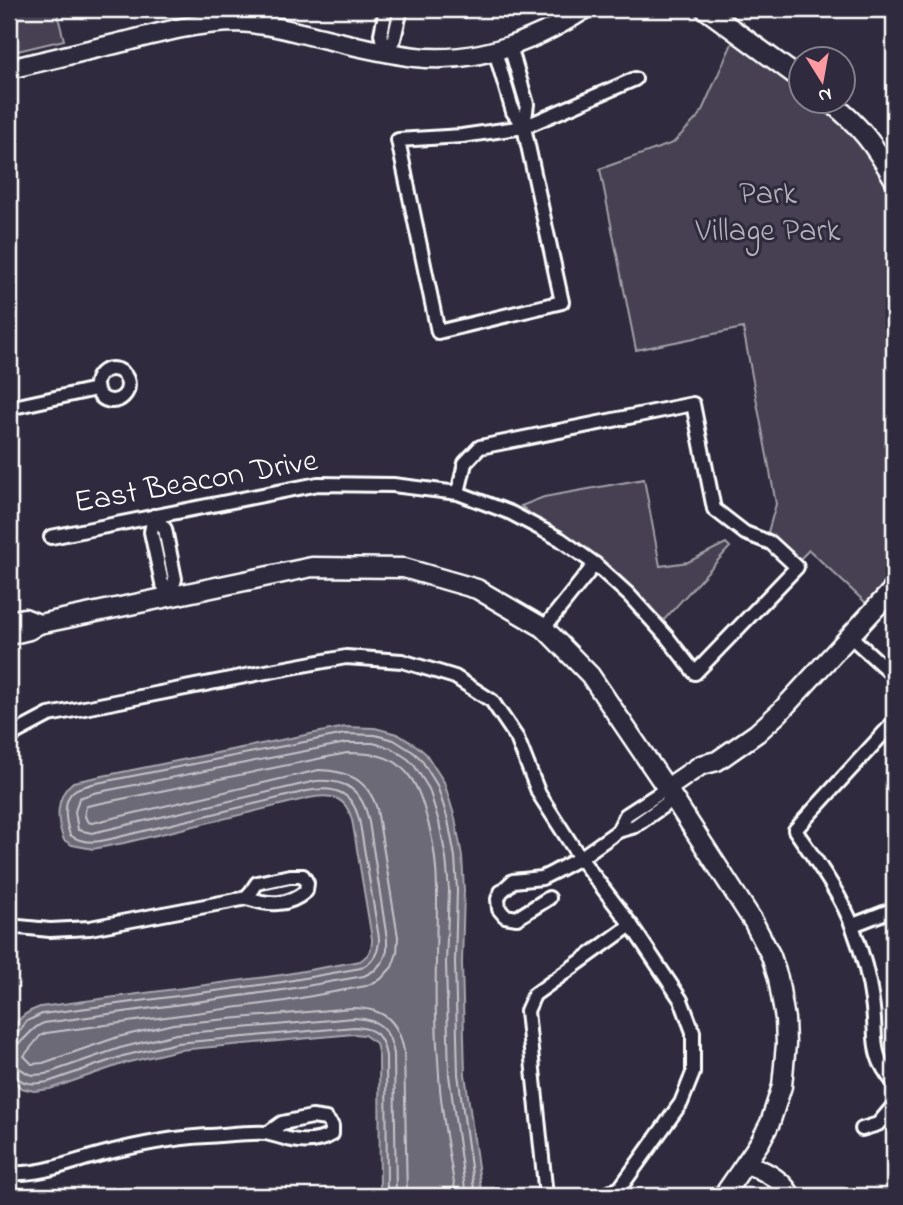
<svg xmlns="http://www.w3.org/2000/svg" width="903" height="1205" viewBox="0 0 903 1205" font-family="'Indie Flower',sans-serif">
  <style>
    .green { fill: #464152; stroke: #a2a0a8; stroke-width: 2 }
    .water { fill: #6d6a77; stroke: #a7a6ad; stroke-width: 2 }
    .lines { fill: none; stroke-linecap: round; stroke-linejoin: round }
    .shore { stroke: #c5c3c9; stroke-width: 2 }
    .street-casing { stroke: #fff; stroke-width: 18 }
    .secondary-casing { stroke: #fff; stroke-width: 23 }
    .street { stroke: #2f2a3d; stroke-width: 12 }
    .secondary { stroke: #2f2a3d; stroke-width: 18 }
    .labels { text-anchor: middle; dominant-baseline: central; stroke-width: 6; stroke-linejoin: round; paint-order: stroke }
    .park-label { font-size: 32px; fill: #b5b3ba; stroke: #2f2a3d }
    .street-label { font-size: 32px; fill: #fff; stroke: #2f2a3d }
  </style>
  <rect width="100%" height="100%" fill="#2f2a3d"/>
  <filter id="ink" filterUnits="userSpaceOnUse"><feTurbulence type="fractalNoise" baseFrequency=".0143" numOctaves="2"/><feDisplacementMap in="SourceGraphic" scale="14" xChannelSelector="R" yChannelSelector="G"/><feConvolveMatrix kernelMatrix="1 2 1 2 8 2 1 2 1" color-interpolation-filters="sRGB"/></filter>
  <g filter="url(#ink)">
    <g class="green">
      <path d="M 9,9 L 56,9 L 64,40 L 9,53 Z"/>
      <path d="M 733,41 L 801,91 L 802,102 C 807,102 813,101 818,103 C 847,117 882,169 894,198 L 894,573 L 866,603 L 809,550 L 799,560 L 768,532 L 776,504 L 743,328 L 636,350 L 600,169 L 673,143 L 700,115 Z"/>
      <path d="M 644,479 L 660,566 L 688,562 L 726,543 L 730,547 L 664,620 L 521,506 L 544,497 Z"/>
    </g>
    <path class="water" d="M 345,727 L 375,728 L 397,734 L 417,746 L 426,754 L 444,782 L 455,818 L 462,856 L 464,890 L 462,963 L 465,1074 L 482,1196 L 380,1196 L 379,1057 L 376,1043 L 364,1035 L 354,1034 L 179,1050 L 125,1063 L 50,1089 L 34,1091 L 21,1088 L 9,1077 C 9,1045 4,1019 40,1007 L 281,975 L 360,961 C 369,955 372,950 372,939 L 353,825 C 348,798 334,793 309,798 L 124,843 L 93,849 L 72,845 L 64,840 C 56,821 55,796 73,782 Z"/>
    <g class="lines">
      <g class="shore">
        <path d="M 9,1037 L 16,1036 L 27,1021 L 42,1014 L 282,982 L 361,968 C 374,961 379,953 379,938 L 360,824 C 354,793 337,785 307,791 L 123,836 C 105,840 86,847 70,835 C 66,823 61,799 75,790 C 79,787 87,786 92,784 L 345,734 L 375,735 L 394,740 L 413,752 L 421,759 L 437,785 L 448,820 L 455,857 L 457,890 L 455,963 L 458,1074 L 475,1196"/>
        <path d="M 9,1046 C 26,1045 28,1028 44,1023 L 283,990 L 364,976 L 375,970 L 383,961 L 387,951 L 387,939 L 369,822 C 363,791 347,779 316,781 L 92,833 L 78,830 L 75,812 L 79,798 L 94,793 L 346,743 L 373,743 L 391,748 L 408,759 L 414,765 L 429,789 L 439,822 L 446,858 L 449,890 L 446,963 L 449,1075 L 466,1196"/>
        <path d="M 9,1064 C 18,1065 21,1070 29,1074 C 34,1076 40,1074 45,1074 L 120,1048 L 176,1034 L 353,1018 C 380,1019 389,1028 394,1054 L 396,1196"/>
        <path d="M 9,1073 C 16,1074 17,1079 24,1082 C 31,1085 40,1083 48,1082 L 123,1056 L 177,1043 L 354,1027 C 376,1028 382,1035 386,1056 L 387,1196"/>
        <path d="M 407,1196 L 404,1051 C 398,1020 384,1008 352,1008 L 173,1024 L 118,1037 L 43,1063 L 32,1064 L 24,1056 L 40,1036 L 46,1033 L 285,1001 L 366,986 L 381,979 L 392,967 L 397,953 L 398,937 L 377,809 C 368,779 347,771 319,770 L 92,823 L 88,822 C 84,818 84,810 87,806 L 347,753 C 368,753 392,754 406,772 C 417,784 422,800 426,815 C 442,867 436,910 436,963 C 435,1000 436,1038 439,1075 C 441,1115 450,1156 456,1196"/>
      </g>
      <defs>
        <g id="street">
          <path d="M 510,46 L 527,104 L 524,127 L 562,302 L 438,332 L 398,140 L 462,136 L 524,127 L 635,79"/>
          <path d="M 495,51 L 513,112 L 524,127"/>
          <path d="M 385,52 L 394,39 L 401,9"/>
          <path d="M 385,52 L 381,34 L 386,9"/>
          <circle cx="112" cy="385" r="16"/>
          <path d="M 9,408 L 96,389"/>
          <path d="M 154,516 L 165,529 L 175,579 L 170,596"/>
          <path d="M 154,516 L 151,532 L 162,583 L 170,596"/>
          <path d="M 51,537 L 318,484 L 393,485 L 458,493 L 511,513 L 560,539 L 595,564 L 629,595 L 667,637 L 695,673 L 797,567 L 771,543 L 745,533 L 714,509 L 693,404 L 480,447 L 465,463 L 458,493"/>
          <path d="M 544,628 L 595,564"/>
          <path d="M 850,636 L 894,676"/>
          <path d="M 894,722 L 795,830 C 814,858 842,896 853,928 C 862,952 869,976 872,1001 C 878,1037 868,1052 894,1083"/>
          <path d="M 9,741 L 15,733 L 49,715 L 276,670 L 346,657 L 402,661 L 455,677 L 492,701 L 517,738 L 539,794 L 580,858 L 631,925 L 681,1000 L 693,1032 L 693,1073 L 681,1103 L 620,1188 L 603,1196"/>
          <path d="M 618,831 L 626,815 L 666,789"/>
          <path d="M 549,898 L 517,918 L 505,916 L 499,909 L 498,899 L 501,892 L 513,881 L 542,878 L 554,872 L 580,858 L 618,831 L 635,826 L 673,799"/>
          <path d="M 853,925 L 894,909"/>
          <path d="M 9,926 L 50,930 L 90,928 L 247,898 C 268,905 288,907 306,891 L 307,883 L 303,876 L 290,876 L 257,883 L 247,898"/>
          <path d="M 862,1129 L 878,1124 L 894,1105"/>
          <path d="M 9,1173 C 42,1175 71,1162 102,1154 C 136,1145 172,1138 207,1136 C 226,1135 247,1132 266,1133 C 271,1134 276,1136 281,1137 C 299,1143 316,1144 332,1134 L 332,1126 L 326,1119 L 312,1117 L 282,1123 L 268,1133"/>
          <path d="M 546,1196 L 527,1011 L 534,995 L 631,925"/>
        </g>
        <g id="secondary">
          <path d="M 705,9 L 802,80"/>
          <path d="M 9,69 C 48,60 88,50 128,41 C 162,32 197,23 232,22 C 264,22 295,32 326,39 C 355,46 385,53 415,57 C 477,64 534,42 585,9"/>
          <path d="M 830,102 C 860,125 875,146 894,179"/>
          <path d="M 9,621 L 24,618 L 39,624"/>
          <path d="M 9,635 L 29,630 L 39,624 L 312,567 L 404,568 L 477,589 L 544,628 L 590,675 L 670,793 L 753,921 L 771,956 L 778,978 L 785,1019 L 786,1044 L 782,1086 L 770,1123 L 760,1142 L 723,1196"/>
          <path d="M 666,789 L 701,765 L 717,761 L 757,733 L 779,713 L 894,588"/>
          <path d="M 746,1164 C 764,1170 782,1179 791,1196"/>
        </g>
      </defs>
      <use href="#street" class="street-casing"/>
      <use href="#secondary" class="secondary-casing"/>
      <use href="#street" class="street"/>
      <use href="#secondary" class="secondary"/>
    </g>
  </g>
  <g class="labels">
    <g class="park-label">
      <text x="768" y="195">Park<tspan x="768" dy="37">Village Park</tspan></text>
    </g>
    <g class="street-label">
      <text transform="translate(196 483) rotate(-10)">East Beacon Drive</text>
    </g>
  </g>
  <rect width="903" height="1205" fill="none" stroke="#2f2a3d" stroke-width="35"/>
  <rect x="18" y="18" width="868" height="1170" fill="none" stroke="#fff" stroke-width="2.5" filter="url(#ink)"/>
  <g transform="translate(822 80) rotate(169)"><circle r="33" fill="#2f2a3d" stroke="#827f8b" stroke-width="2"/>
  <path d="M0-5L12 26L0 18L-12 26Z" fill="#ff9aa2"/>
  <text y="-10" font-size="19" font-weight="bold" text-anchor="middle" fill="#ffffff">N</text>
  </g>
</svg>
